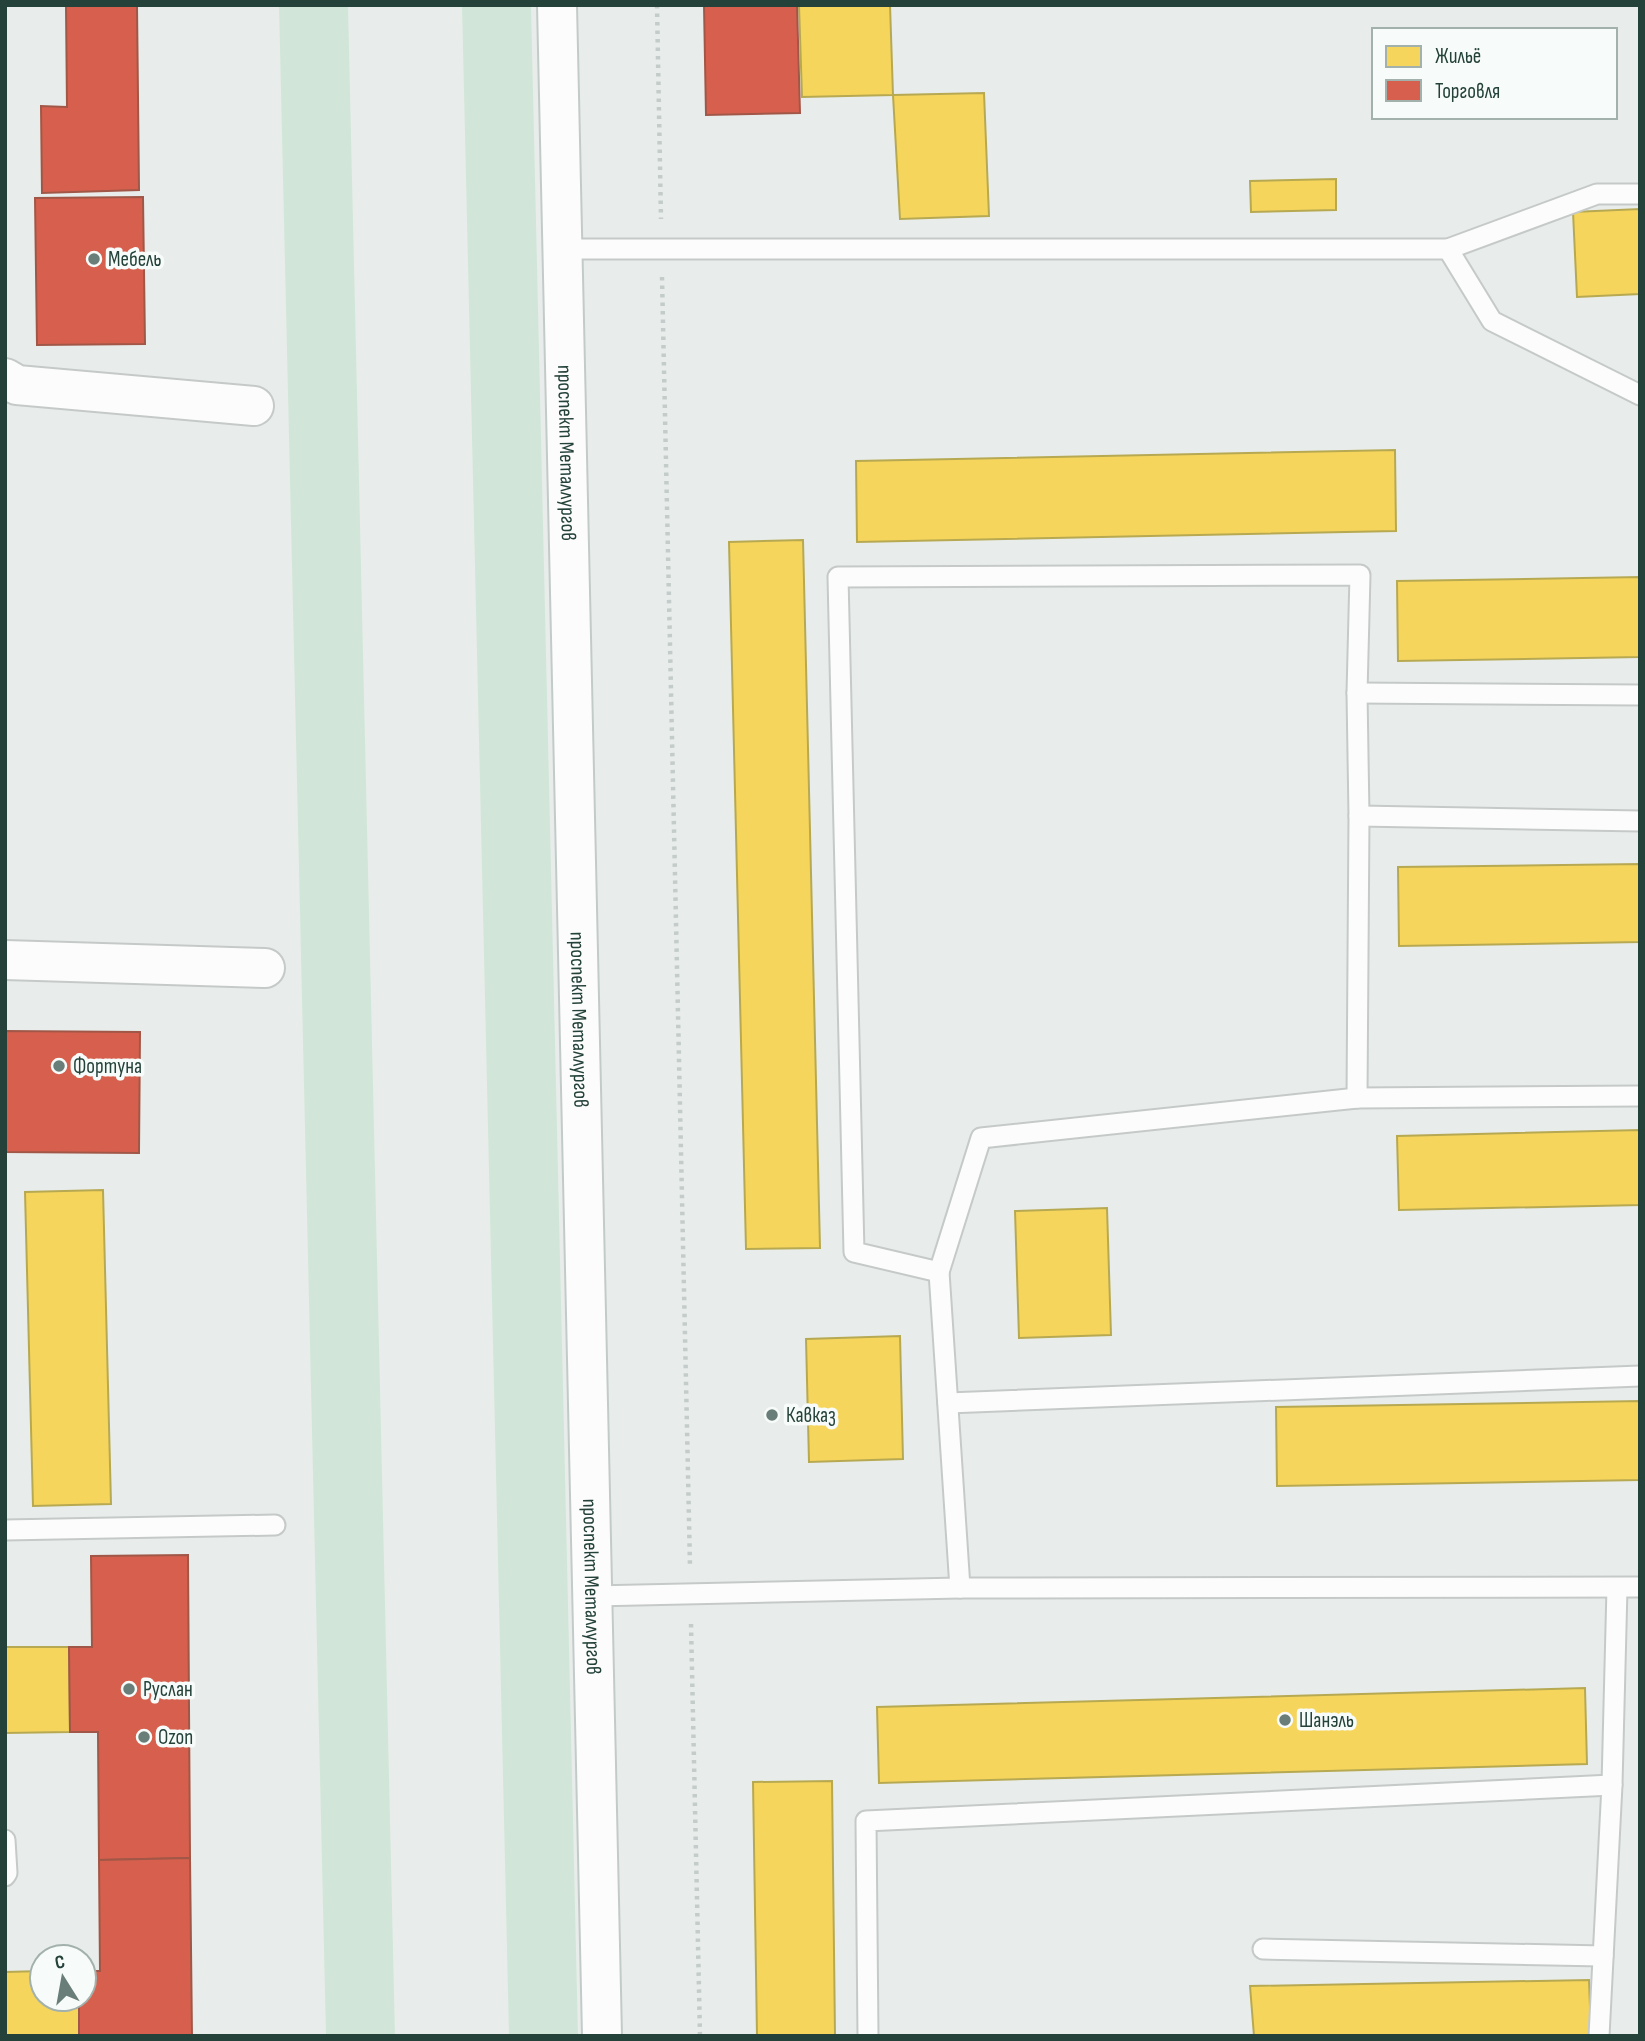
<svg xmlns="http://www.w3.org/2000/svg" width="1645" height="2041" viewBox="0 0 1645 2041" font-family="'Sofia Sans Condensed',sans-serif">
  <style>
    .green { fill: #d1e6d8 }
    .homes { fill: #f6d55c; stroke: #b7a952; stroke-width: 2 }
    .shops { fill: #d6604d; stroke: #a15747; stroke-width: 2 }
    .lines { fill: none; stroke-linecap: round; stroke-linejoin: round }
    .lane-casing { stroke: #c5cac8; stroke-width: 23 }
    .street-casing { stroke: #c5cac8; stroke-width: 42 }
    .secondary-casing { stroke: #c3cbc8; stroke-width: 42 }
    .path { stroke: #c3ccca; stroke-width: 4.5; stroke-dasharray: 3.5 5; stroke-linecap: butt }
    .lane { stroke: #fcfcfc; stroke-width: 19 }
    .street { stroke: #fcfcfc; stroke-width: 38 }
    .secondary { stroke: #fcfcfc; stroke-width: 38 }
    .poi-dot { fill: #697e78; stroke: #f7fbf9; stroke-width: 2.5 }
    .labels { text-anchor: middle; dominant-baseline: central; stroke-width: 7; stroke-linejoin: round; paint-order: stroke }
    .poi-label { font-size: 21px; fill: #24423a; stroke: #f7fbf9; text-anchor: start }
    .street-label { font-size: 21px; fill: #24423a; stroke: #f7fbf9 }
  </style>
  <rect width="100%" height="100%" fill="#e8edeb"/>
  <g class="green">
    <path d="M 279,5 L 348,5 L 395,2036 L 326,2036 Z"/>
    <path d="M 462,5 L 531,5 L 578,2036 L 509,2036 Z"/>
  </g>
  <g class="homes">
    <path d="M 799,5 L 890,5 L 893,95 L 802,97 Z"/>
    <path d="M 984,93 L 989,216 L 900,219 L 893,95 Z"/>
    <path d="M 1336,179 L 1336,210 L 1251,212 L 1250,181 Z"/>
    <path d="M 1640,209 L 1640,294 L 1577,297 L 1573,212 Z"/>
    <path d="M 1395,450 L 1396,531 L 857,542 L 856,461 Z"/>
    <path d="M 803,540 L 820,1248 L 746,1249 L 729,542 Z"/>
    <path d="M 1640,577 L 1640,657 L 1398,661 L 1397,581 Z"/>
    <path d="M 1640,864 L 1640,942 L 1399,946 L 1398,867 Z"/>
    <path d="M 1640,1130 L 1640,1205 L 1399,1210 L 1397,1136 Z"/>
    <path d="M 103,1190 L 111,1504 L 33,1506 L 25,1192 Z"/>
    <path d="M 1107,1208 L 1111,1335 L 1019,1338 L 1015,1211 Z"/>
    <path d="M 900,1336 L 903,1459 L 809,1462 L 806,1339 Z"/>
    <path d="M 1640,1401 L 1640,1480 L 1277,1486 L 1276,1407 Z"/>
    <path d="M 5,1647 L 69,1647 L 70,1732 L 5,1733 Z"/>
    <path d="M 1585,1688 L 1587,1764 L 879,1783 L 877,1707 Z"/>
    <path d="M 832,1781 L 835,2036 L 757,2036 L 753,1782 Z"/>
    <path d="M 42,1971 L 42,1999 L 79,1999 L 79,2036 L 5,2036 L 5,1972 Z"/>
    <path d="M 1589,1980 L 1591,2036 L 1254,2036 L 1250,1986 Z"/>
  </g>
  <g class="shops">
    <path d="M 66,5 L 137,5 L 139,190 L 42,193 L 41,106 L 67,107 Z"/>
    <path d="M 704,5 L 797,5 L 800,113 L 706,115 Z"/>
    <path d="M 143,197 L 145,344 L 37,345 L 35,198 Z"/>
    <path d="M 5,1031 L 140,1032 L 139,1153 L 5,1152 Z"/>
    <path d="M 188,1555 L 190,1858 L 99,1860 L 98,1732 L 70,1732 L 69,1647 L 92,1647 L 91,1556 Z"/>
    <path d="M 190,1858 L 192,2036 L 79,2036 L 79,1999 L 84,1999 L 84,1971 L 100,1971 L 99,1860 Z"/>
  </g>
  <g class="lines">
    <defs>
      <g id="lane">
        <path d="M 563,249 L 1448,249 L 1597,194 L 1640,194"/>
        <path d="M 1448,249 L 1492,321 L 1640,395"/>
        <path d="M 1360,575 L 1357,693 L 1359,816 L 1357,1098 L 981,1138 L 939,1272 L 854,1252 L 838,577 Z"/>
        <path d="M 1357,693 L 1640,695"/>
        <path d="M 1359,816 L 1640,821"/>
        <path d="M 1357,1098 L 1640,1096"/>
        <path d="M 939,1272 L 960,1588"/>
        <path d="M 948,1403 L 1640,1376"/>
        <path d="M 5,1530 L 275,1525"/>
        <path d="M 593,1596 L 960,1588 L 1640,1587"/>
        <path d="M 5,1840 L 7,1873 L 5,1876"/>
        <path d="M 1263,1949 L 1603,1956"/>
        <path d="M 868,2036 L 866,1821 L 1612,1785"/>
        <path d="M 1599,2036 L 1612,1785 L 1617,1588"/>
      </g>
      <g id="street">
        <path d="M 5,378 L 17,385 L 254,406"/>
        <path d="M 5,960 L 265,968"/>
      </g>
      <g id="secondary">
        <path id="s1" d="M 557,5 L 602,2036"/>
      </g>
    </defs>
    <use href="#lane" class="lane-casing"/>
    <use href="#street" class="street-casing"/>
    <use href="#secondary" class="secondary-casing"/>
    <g class="path">
      <path d="M 657,5 L 661,219"/>
      <path d="M 662,277 L 690,1566"/>
      <path d="M 691,1624 L 700,2036"/>
    </g>
    <use href="#lane" class="lane"/>
    <use href="#street" class="street"/>
    <use href="#secondary" class="secondary"/>
  </g>
  <g class="poi-dot">
    <circle cx="94" cy="259" r="7"/>
    <circle cx="59" cy="1066" r="7"/>
    <circle cx="772" cy="1415" r="7"/>
    <circle cx="129" cy="1689" r="7"/>
    <circle cx="1285" cy="1720" r="7"/>
    <circle cx="144" cy="1737" r="7"/>
  </g>
  <g class="labels">
    <g class="poi-label">
      <text x="108" y="259">Мебель</text>
      <text x="73" y="1066">Фортуна</text>
      <text x="786" y="1415">Кавказ</text>
      <text x="143" y="1689">Руслан</text>
      <text x="1299" y="1720">Шанэль</text>
      <text x="158" y="1737">Ozon</text>
    </g>
    <g class="street-label">
      <text stroke="none"><textPath href="#s1" startOffset="448">проспект Металлургов</textPath></text>
      <text stroke="none"><textPath href="#s1" startOffset="1015">проспект Металлургов</textPath></text>
      <text stroke="none"><textPath href="#s1" startOffset="1582">проспект Металлургов</textPath></text>
    </g>
  </g>
  <rect width="1645" height="2041" fill="none" stroke="#24423a" stroke-width="14"/>
  <rect x="1372" y="28" width="245" height="91" fill="#f7fbf9" stroke="#a3b1ad" stroke-width="2"/>
  <rect x="1386" y="46" width="35" height="21" fill="#f6d55c" stroke="#a3b1ad" stroke-width="2"/>
  <text x="1435" y="63" font-size="21" fill="#24423a">Жильё</text>
  <rect x="1386" y="80" width="35" height="21" fill="#d6604d" stroke="#a3b1ad" stroke-width="2"/>
  <text x="1435" y="98" font-size="21" fill="#24423a">Торговля</text>
  <g transform="translate(63 1978) rotate(349)"><circle r="33" fill="#f7fbf9" stroke="#a3b1ad" stroke-width="2"/>
  <path d="M0-5L12 26L0 18L-12 26Z" fill="#697e78"/>
  <text y="-10" font-size="19" font-weight="bold" text-anchor="middle" fill="#24423a">С</text>
  </g>
</svg>
